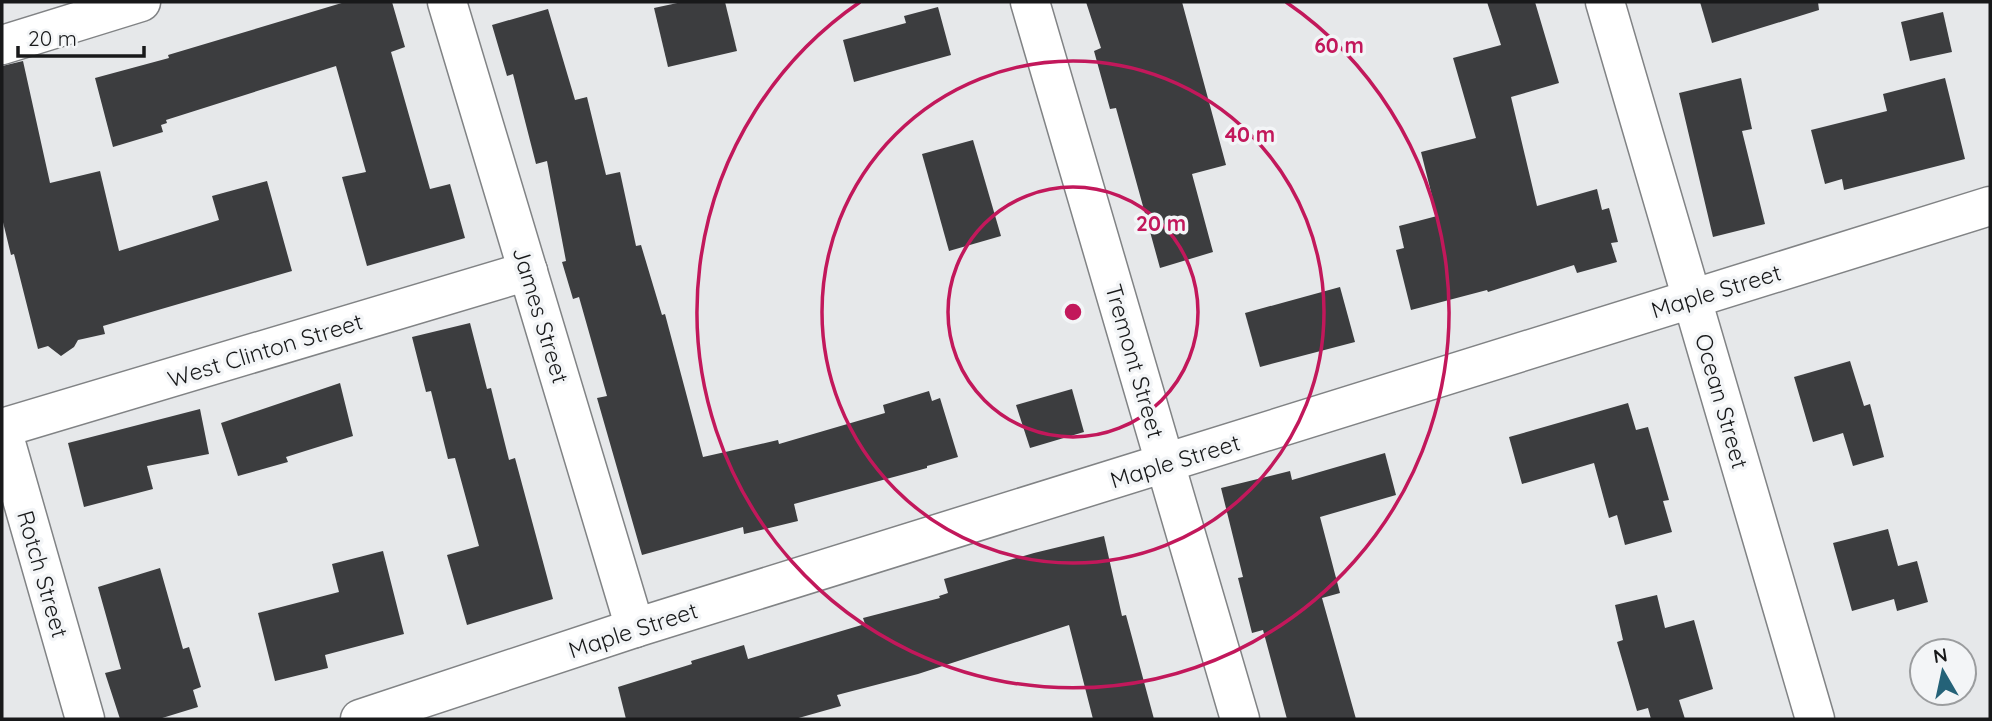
<svg xmlns="http://www.w3.org/2000/svg" width="1992" height="721" viewBox="0 0 1992 721" font-family="Quicksand,sans-serif">
  <style>
    .building { fill: #3c3d3f }
    .lines { fill: none; stroke-linecap: round; stroke-linejoin: round }
    .minor-casing { stroke: #818385; stroke-width: 41 }
    .minor { stroke: #fff; stroke-width: 38 }
    .ring { fill: none; stroke: #c2185b; stroke-width: 3.5 }
    .labels { text-anchor: middle; dominant-baseline: central; stroke-width: 7; stroke-linejoin: round; paint-order: stroke }
    .street-label { font-size: 23px; fill: #18191a; stroke: #f3f5f7 }
    .centre { fill: #c2185b; stroke: #f3f5f7; stroke-width: 3.5 }
    .ring-label { font-size: 21px; text-anchor: middle; font-weight: bold; fill: #c2185b; stroke: #f3f5f7; stroke-width: 7; stroke-linejoin: round; paint-order: stroke }
  </style>
  <rect width="100%" height="100%" fill="#e6e8ea"/>
  <g class="building">
    <path d="M 345,2 L 392,2 L 405,47 L 391,52 L 430,189 L 450,184 L 465,238 L 367,266 L 342,177 L 366,172 L 336,66 L 166,120 L 167,123 L 161,125 L 163,132 L 113,147 L 95,78 L 169,58 L 168,55 Z"/>
    <path d="M 682,2 L 725,2 L 737,51 L 668,67 L 654,8 Z"/>
    <path d="M 1086,2 L 1182,2 L 1226,165 L 1192,174 L 1213,252 L 1160,268 L 1116,108 L 1110,109 L 1094,51 L 1101,48 Z"/>
    <path d="M 1487,2 L 1535,2 L 1559,83 L 1511,97 L 1537,206 L 1597,189 L 1602,210 L 1609,208 L 1618,242 L 1611,243 L 1617,262 L 1577,273 L 1574,265 L 1488,292 L 1487,290 L 1411,310 L 1396,250 L 1404,248 L 1399,226 L 1437,216 L 1421,152 L 1476,138 L 1453,58 L 1501,45 Z"/>
    <path d="M 1700,2 L 1818,2 L 1819,10 L 1712,43 Z"/>
    <path d="M 938,7 L 951,55 L 854,82 L 843,40 L 906,23 L 904,16 Z"/>
    <path d="M 548,9 L 575,100 L 587,97 L 606,175 L 620,172 L 636,246 L 641,245 L 662,315 L 665,314 L 703,457 L 778,440 L 779,444 L 885,413 L 883,405 L 929,391 L 932,401 L 940,398 L 958,457 L 927,466 L 927,468 L 794,504 L 798,521 L 744,534 L 743,527 L 642,555 L 597,398 L 607,396 L 579,297 L 573,299 L 562,262 L 566,261 L 547,161 L 536,164 L 513,74 L 507,76 L 492,25 Z"/>
    <path d="M 1943,12 L 1952,52 L 1910,61 L 1901,22 Z"/>
    <path d="M 23,61 L 50,183 L 100,171 L 119,251 L 219,220 L 212,196 L 267,181 L 292,271 L 103,326 L 105,334 L 78,340 L 74,347 L 61,356 L 48,346 L 38,349 L 14,254 L 11,255 L 2,218 L 2,66 Z"/>
    <path d="M 1741,78 L 1752,129 L 1742,131 L 1765,224 L 1713,237 L 1679,93 Z"/>
    <path d="M 1945,78 L 1965,159 L 1844,190 L 1842,179 L 1825,184 L 1811,130 L 1887,111 L 1883,94 Z"/>
    <path d="M 973,140 L 1001,236 L 949,251 L 922,154 Z"/>
    <path d="M 1340,287 L 1355,342 L 1260,367 L 1245,313 Z"/>
    <path d="M 470,323 L 487,389 L 491,388 L 509,460 L 515,458 L 553,599 L 467,625 L 447,555 L 479,546 L 455,458 L 448,459 L 431,391 L 426,392 L 412,337 Z"/>
    <path d="M 1850,361 L 1864,406 L 1870,404 L 1884,457 L 1853,466 L 1843,433 L 1813,442 L 1794,377 Z"/>
    <path d="M 340,383 L 353,436 L 286,457 L 288,462 L 238,476 L 221,423 Z"/>
    <path d="M 1072,389 L 1084,432 L 1030,448 L 1016,405 Z"/>
    <path d="M 1628,403 L 1636,430 L 1648,427 L 1669,500 L 1663,501 L 1672,532 L 1625,545 L 1617,515 L 1609,518 L 1594,463 L 1522,484 L 1509,437 Z"/>
    <path d="M 200,409 L 209,454 L 147,466 L 153,489 L 84,507 L 68,443 Z"/>
    <path d="M 1385,453 L 1396,495 L 1320,517 L 1340,593 L 1322,598 L 1356,719 L 1287,719 L 1263,630 L 1252,633 L 1238,578 L 1243,577 L 1221,488 L 1290,471 L 1292,480 Z"/>
    <path d="M 1888,529 L 1898,566 L 1917,561 L 1928,602 L 1897,611 L 1894,599 L 1852,611 L 1833,543 Z"/>
    <path d="M 1104,536 L 1122,616 L 1126,615 L 1154,719 L 1093,719 L 1069,625 L 918,674 L 837,695 L 841,706 L 795,719 L 626,719 L 618,687 L 692,664 L 691,661 L 744,645 L 748,659 L 865,624 L 863,618 L 940,598 L 939,596 L 948,593 L 944,579 L 1034,553 Z"/>
    <path d="M 383,551 L 404,634 L 325,655 L 328,668 L 275,681 L 258,613 L 339,592 L 332,564 Z"/>
    <path d="M 160,568 L 183,649 L 189,647 L 201,687 L 193,690 L 198,707 L 159,719 L 120,719 L 105,673 L 121,669 L 98,587 Z"/>
    <path d="M 1657,595 L 1665,628 L 1694,620 L 1713,689 L 1679,700 L 1685,719 L 1651,719 L 1648,708 L 1637,711 L 1617,642 L 1623,640 L 1615,605 Z"/>
  </g>
  <g class="lines">
    <defs>
      <g id="minor">
        <path d="M 447,2 L 635,628"/>
        <path d="M 1030,2 L 1240,719"/>
        <path d="M 1605,2 L 1815,719"/>
        <path d="M 2,45 L 141,2"/>
        <path d="M 2,428 L 528,271"/>
        <path d="M 2,429 L 85,719"/>
        <path d="M 360,719 L 635,628 L 1990,206"/>
      </g>
    </defs>
    <use href="#minor" class="minor-casing"/>
    <use href="#minor" class="minor"/>
  </g>
  <g class="ring">
    <circle cx="1073" cy="312" r="125"/>
    <circle cx="1073" cy="312" r="251"/>
    <path d="M1286 2A376 376 0 1 1 860 2"/>
  </g>
  <g class="labels">
    <g class="street-label">
      <text transform="translate(1716 291) rotate(-17)">Maple Street</text>
      <text transform="translate(541 315) rotate(73)">James Street</text>
      <text transform="translate(265 350) rotate(-17)">West Clinton Street</text>
      <text transform="translate(1135 361) rotate(74)">Tremont Street</text>
      <text transform="translate(1722 401) rotate(74)">Ocean Street</text>
      <text transform="translate(1175 461) rotate(-17)">Maple Street</text>
      <text transform="translate(43 574) rotate(74)">Rotch Street</text>
      <text transform="translate(633 630) rotate(-18)">Maple Street</text>
    </g>
  </g>
  <circle cx="1073" cy="312" r="10" class="centre"/>
  <g class="ring-label">
    <text x="1339" y="53">60 m</text>
    <text x="1250" y="142">40 m</text>
    <text x="1161" y="231">20 m</text>
  </g>
  <rect width="1992" height="721" fill="none" stroke="#18191a" stroke-width="7"/>
  <g transform="translate(1943 672) rotate(351)"><circle r="33" fill="#f3f5f7" stroke="#9b9d9f" stroke-width="2"/>
  <path d="M0-5L12 26L0 18L-12 26Z" fill="#246278"/>
  <text y="-10" font-size="19" font-weight="bold" text-anchor="middle" fill="#18191a">N</text>
  </g>
  <path d="M18 46v10h126v-10" fill="none" stroke="#18191a" stroke-width="3.5"/>
  <text x="28" y="46" font-size="21" fill="#18191a" stroke="#f3f5f7" stroke-width="5" paint-order="stroke">20 m</text>
</svg>
